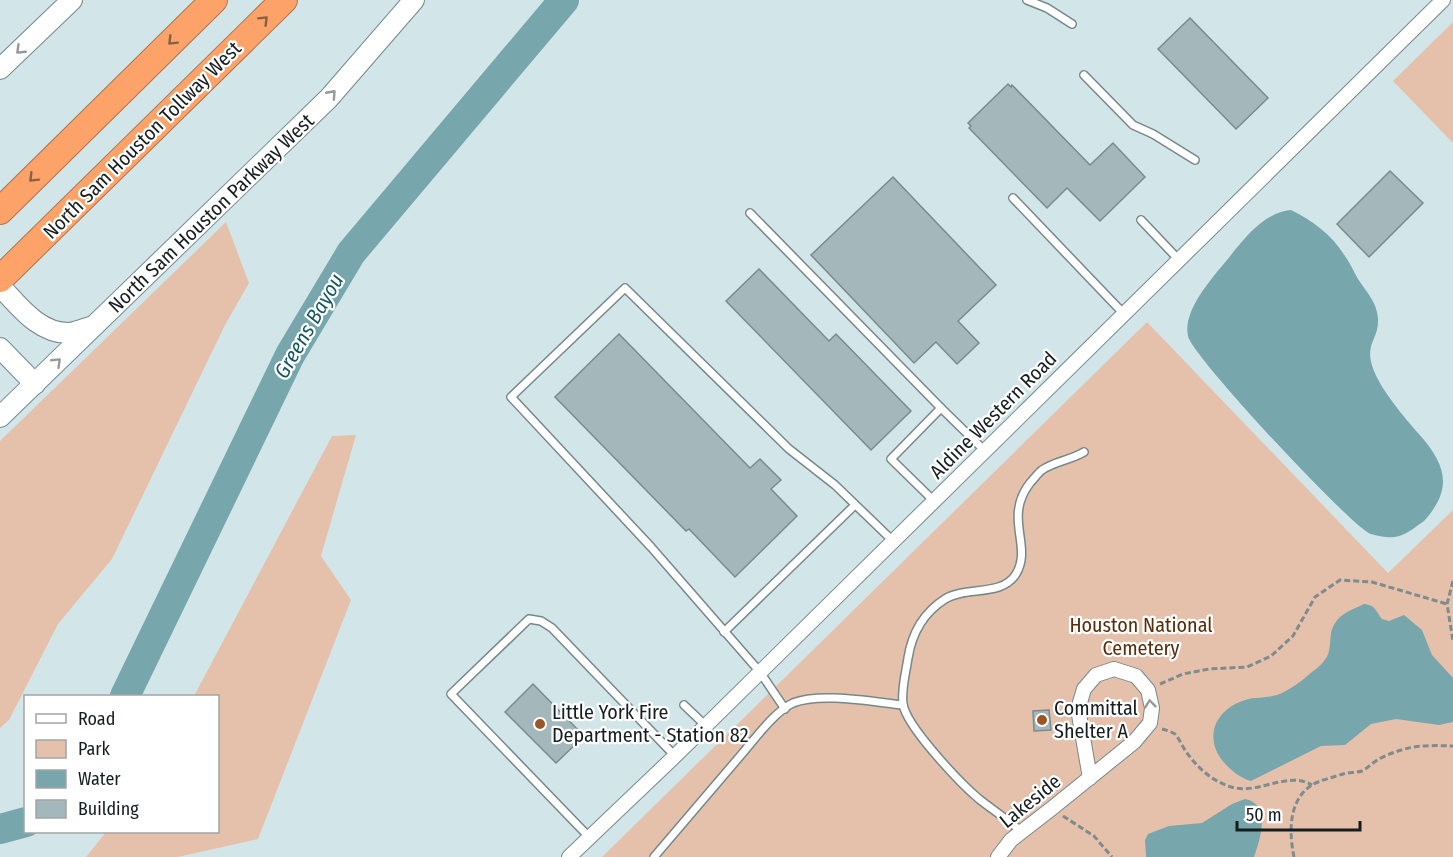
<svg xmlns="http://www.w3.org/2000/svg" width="1453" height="857" viewBox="0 0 1453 857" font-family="'Fira Sans Condensed',sans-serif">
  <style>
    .green { fill: #e5c1ac }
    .water { fill: #77a6ac }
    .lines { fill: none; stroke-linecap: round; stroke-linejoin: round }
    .river { stroke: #77a6ac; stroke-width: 30 }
    .building { fill: #a4b8bb; stroke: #798b8e; stroke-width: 1.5 }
    .service-casing { stroke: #75888a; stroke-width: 10 }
    .minor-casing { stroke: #75888a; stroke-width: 16 }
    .secondary-casing { stroke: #75888a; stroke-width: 22 }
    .motorway-casing { stroke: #ac744f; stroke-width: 28 }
    .path { stroke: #7e8c8e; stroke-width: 3; stroke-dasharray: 6 3; stroke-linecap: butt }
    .service { stroke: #fff; stroke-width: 7 }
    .minor { stroke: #fff; stroke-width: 14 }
    .secondary { stroke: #fff; stroke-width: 20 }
    .motorway { stroke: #fda369; stroke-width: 26 }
    .oneway { stroke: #8a6044 }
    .oneway2 { stroke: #96999a }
    .poi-dot { fill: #9b5728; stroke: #fff; stroke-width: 2 }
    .labels { text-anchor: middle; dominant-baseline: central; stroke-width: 4.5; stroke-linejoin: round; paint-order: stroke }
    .street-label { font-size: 20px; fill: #161d1e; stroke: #fff }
    .park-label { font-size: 20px; fill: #5a2c09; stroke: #fff }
    .poi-label { font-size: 20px; fill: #161d1e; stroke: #fff; text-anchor: start }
    .water-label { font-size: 21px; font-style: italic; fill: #14585f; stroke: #fff }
  </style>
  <rect width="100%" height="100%" fill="#d2e6e9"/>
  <g class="green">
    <path d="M 1453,22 L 1453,143 L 1393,81 Z"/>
    <path d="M 226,222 L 249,283 L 225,325 L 112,559 L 58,624 L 9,720 L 0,728 L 0,441 Z"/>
    <path d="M 1147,322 L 1388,573 L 1453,510 L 1453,857 L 602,857 Z"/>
    <path d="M 356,435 L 321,556 L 351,600 L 258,839 L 178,857 L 86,857 L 106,832 L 218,832 L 218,696 L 194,696 L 332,436 Z"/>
  </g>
  <g class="water">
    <path d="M 1291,210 C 1312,220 1332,235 1345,256 C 1350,263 1354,272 1358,279 C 1367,293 1377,302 1378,319 C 1379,340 1363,344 1374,371 C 1382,391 1404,417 1418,433 C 1447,465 1453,489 1424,521 C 1402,537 1397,541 1371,534 C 1353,529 1191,355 1188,336 C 1182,309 1216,274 1231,255 C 1246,236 1266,212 1291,210 Z"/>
    <path d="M 1364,604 C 1376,605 1376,612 1382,619 L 1389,621 L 1404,615 L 1422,630 L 1432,655 L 1453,678 L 1453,722 L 1439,725 L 1396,719 L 1371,724 L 1345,745 L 1321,746 L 1251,781 C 1238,778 1222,763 1217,752 C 1204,724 1228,701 1255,698 C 1263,697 1270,697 1277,695 C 1289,691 1303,680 1312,672 C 1319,667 1327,660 1329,651 C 1332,637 1328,629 1340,617 C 1347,611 1356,608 1364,604 Z"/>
    <path d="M 1245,799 C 1272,804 1260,840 1254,857 L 1146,857 L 1145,840 L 1148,834 L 1169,826 L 1202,823 L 1232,804 Z"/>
  </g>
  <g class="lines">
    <g class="river">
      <path d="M 125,696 L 290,355 L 351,253 L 564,0"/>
      <path d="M 0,829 L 26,822"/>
    </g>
  </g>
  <g class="building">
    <path d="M 1190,18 L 1268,98 L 1236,129 L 1158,49 Z"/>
    <path d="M 1008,84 L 1011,87 L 1012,85 L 1090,165 L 1113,143 L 1145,177 L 1100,221 L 1067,188 L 1047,208 L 969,128 L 971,126 L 968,123 Z"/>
    <path d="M 1390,171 L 1423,203 L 1369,257 L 1337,224 Z"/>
    <path d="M 893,177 L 996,285 L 958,321 L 979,343 L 957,364 L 936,342 L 914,363 L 811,255 Z"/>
    <path d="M 759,269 L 829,341 L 836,334 L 911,411 L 871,450 L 726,301 Z"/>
    <path d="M 619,334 L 750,468 L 760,459 L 781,480 L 771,489 L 797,516 L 735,577 L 689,529 L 686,531 L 555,397 Z"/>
    <path d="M 533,684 L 584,736 L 556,763 L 505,712 Z"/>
    <path d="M 1049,710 L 1051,730 L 1034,731 L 1033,711 Z"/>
  </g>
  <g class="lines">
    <defs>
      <g id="service">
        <path d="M 1027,0 L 1047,8 L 1072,24"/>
        <path d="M 1084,75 L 1133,125 L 1153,134 L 1195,160"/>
        <path d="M 1013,198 L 1124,314"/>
        <path d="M 750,213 L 941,408"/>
        <path d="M 1141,220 L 1179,260"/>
        <path d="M 934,501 L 891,459 L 941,408 L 985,451"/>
        <path d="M 724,632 L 855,505"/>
        <path d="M 684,705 L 706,726"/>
        <path d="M 785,709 L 760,672 L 651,547 L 511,397 L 625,288 L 789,449 L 835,485 L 893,541"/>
        <path d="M 1022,832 C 1008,820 993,810 979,799 C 960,783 906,726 903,704 C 901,689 906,672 908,658 C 912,633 923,613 945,599 C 966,586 1002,597 1016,574 C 1033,546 1003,518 1030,483 C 1034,479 1038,473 1042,470 C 1055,461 1071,460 1084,452"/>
        <path d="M 590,838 L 451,694 L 529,619 L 541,621 L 552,628 L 675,756"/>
        <path d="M 654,857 C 683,823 712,789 741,755 C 754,740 775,711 793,703 C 820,692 873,702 903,705"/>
      </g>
      <g id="minor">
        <path d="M 569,857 L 675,756 L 1443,0"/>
        <path d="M 998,857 L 1011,840 L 1029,826 L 1051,809 L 1134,742 L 1150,723 L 1152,708 L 1148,690 L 1136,676 L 1114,669 L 1096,675 L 1084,689 L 1078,709 L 1090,778"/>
      </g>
      <g id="secondary">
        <path d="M 0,69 L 72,0"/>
        <path d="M 0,286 C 19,306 39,334 70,333 C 77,332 86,328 93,326"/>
        <path d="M 0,348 L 35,384"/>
        <path d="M 0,417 L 329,98 L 414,0"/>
      </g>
      <g id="motorway">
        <path d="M 0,211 L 214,0"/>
        <path d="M 0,279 L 284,0"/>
      </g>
    </defs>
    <use href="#service" class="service-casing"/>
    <use href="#minor" class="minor-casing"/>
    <use href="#secondary" class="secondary-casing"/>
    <use href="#motorway" class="motorway-casing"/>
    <g class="path">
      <path d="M 1453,581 L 1447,604 L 1453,641"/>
      <path d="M 1160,684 L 1183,674 L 1209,669 L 1247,667 L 1271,656 L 1293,636 L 1315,597 L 1340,580 L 1372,582 L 1447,604"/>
      <path d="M 1162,729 C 1166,730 1172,732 1175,734 C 1179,738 1182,746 1185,750 C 1197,768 1214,783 1235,788 C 1261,793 1288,771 1312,785"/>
      <path d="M 1063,816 L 1094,836 L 1112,857"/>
      <path d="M 1294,857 C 1289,833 1288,800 1312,785 C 1320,780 1334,777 1343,774 C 1349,772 1356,773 1362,771 C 1368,768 1374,761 1381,758 C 1408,745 1424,745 1453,746"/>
    </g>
    <use href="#service" class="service"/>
    <use href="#minor" class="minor"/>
    <use href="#secondary" class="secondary"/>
    <use href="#motorway" class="motorway"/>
  </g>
  <defs><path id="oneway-chevron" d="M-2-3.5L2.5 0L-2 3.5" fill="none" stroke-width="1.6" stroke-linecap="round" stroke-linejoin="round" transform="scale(1.5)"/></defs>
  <g class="oneway">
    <use href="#oneway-chevron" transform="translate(264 20) rotate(-45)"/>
    <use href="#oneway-chevron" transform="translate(172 41) rotate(135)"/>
    <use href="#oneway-chevron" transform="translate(33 178) rotate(135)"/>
  </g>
  <g class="oneway2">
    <use href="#oneway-chevron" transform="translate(20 50) rotate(136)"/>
    <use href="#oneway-chevron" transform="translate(332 94) rotate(-48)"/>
    <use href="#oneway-chevron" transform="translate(57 362) rotate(-44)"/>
    <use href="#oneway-chevron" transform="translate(1150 704) rotate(-96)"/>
  </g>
  <g class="poi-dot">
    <circle cx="1042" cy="720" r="6"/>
    <circle cx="540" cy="724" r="6"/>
  </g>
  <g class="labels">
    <g class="street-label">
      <text transform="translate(142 140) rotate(-45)">North Sam Houston Tollway West</text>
      <text transform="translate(211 213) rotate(-44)">North Sam Houston Parkway West</text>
      <text transform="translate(993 415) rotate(-45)">Aldine Western Road</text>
      <text transform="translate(1030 801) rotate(-39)">Lakeside</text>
    </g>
    <g class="park-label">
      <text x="1141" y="625">Houston National<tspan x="1141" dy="23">Cemetery</tspan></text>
    </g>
    <g class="poi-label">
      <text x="1054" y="708">Committal<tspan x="1054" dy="23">Shelter A</tspan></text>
      <text x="552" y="712">Little York Fire<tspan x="552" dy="23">Department - Station 82</tspan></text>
    </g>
    <g class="water-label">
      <text transform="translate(309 326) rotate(-60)">Greens Bayou</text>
    </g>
  </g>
  <rect x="24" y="695" width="195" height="138" fill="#ffffff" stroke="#a2a5a5" stroke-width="1.5"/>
  <rect x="36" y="714" width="30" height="9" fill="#ffffff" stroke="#a2a5a5" stroke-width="1.5"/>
  <text x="78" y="725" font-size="18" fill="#161d1e">Road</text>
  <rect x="36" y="740" width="30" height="18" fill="#e5c1ac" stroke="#a2a5a5" stroke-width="1.5"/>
  <text x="78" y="755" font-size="18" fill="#161d1e">Park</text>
  <rect x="36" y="770" width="30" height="18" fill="#77a6ac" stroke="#a2a5a5" stroke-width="1.5"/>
  <text x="78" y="785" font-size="18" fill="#161d1e">Water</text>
  <rect x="36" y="800" width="30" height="18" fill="#a4b8bb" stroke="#a2a5a5" stroke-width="1.5"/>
  <text x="78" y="815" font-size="18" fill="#161d1e">Building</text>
  <path d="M1237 821v9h123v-9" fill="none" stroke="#161d1e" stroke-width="3"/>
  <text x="1246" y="821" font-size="18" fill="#161d1e" stroke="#ffffff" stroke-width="4.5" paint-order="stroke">50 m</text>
</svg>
